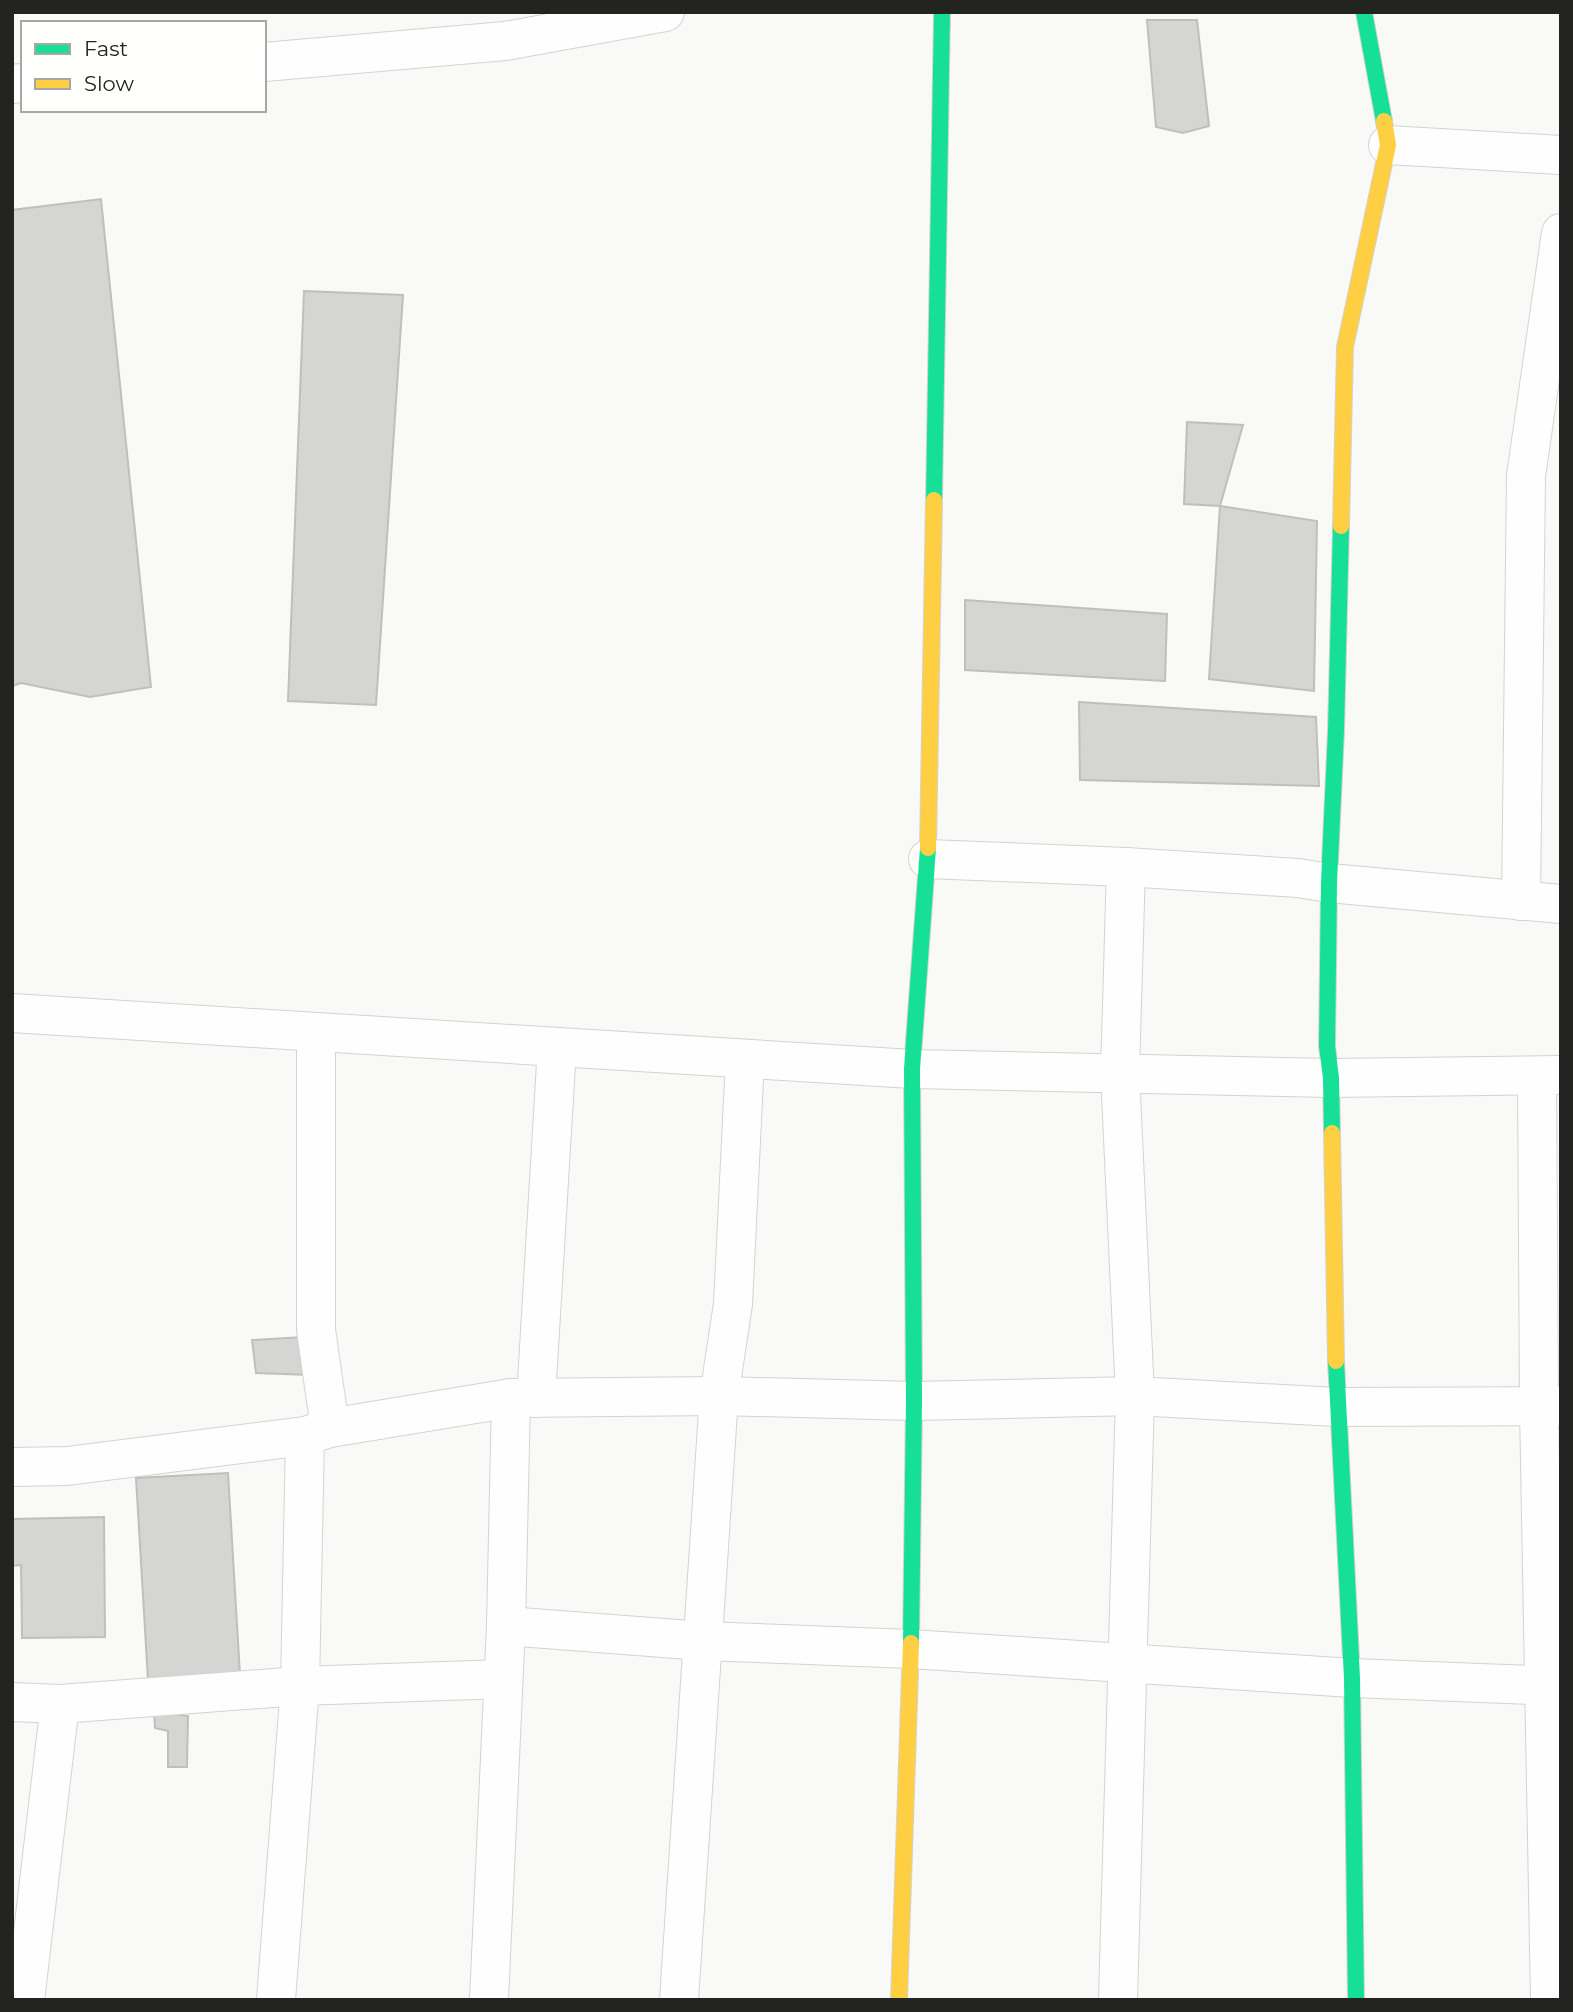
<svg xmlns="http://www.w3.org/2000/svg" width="1573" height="2012" viewBox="0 0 1573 2012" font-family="Montserrat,sans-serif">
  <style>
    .building { fill: #d5d5d4; stroke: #bfbfbe; stroke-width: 2 }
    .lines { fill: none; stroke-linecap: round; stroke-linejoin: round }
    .street-casing { stroke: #d3d3d1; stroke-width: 40 }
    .fast-casing { stroke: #d3d3d1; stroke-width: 18 }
    .slow-casing { stroke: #d3d3d1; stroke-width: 18 }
    .street { stroke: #fefefe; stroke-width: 38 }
    .fast { stroke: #16e098; stroke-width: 16 }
    .slow { stroke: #ffcf43; stroke-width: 16 }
  </style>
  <rect width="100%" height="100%" fill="#f9f9f7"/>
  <g class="building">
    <path d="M 1147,20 L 1197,20 L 1209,126 L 1183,133 L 1156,127 Z"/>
    <path d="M 101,199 L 151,687 L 90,697 L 21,683 L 12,686 L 12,210 Z"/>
    <path d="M 304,291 L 403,295 L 376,705 L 288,701 Z"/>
    <path d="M 1187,422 L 1243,425 L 1220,506 L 1184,504 Z"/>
    <path d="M 1220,506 L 1317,521 L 1314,691 L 1209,679 Z"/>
    <path d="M 965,600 L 1167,614 L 1165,681 L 965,670 Z"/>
    <path d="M 1079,702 L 1316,717 L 1319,786 L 1080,780 Z"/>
    <path d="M 303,1337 L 310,1375 L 256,1373 L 252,1340 Z"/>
    <path d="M 228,1473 L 240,1675 L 148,1680 L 136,1478 Z"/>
    <path d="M 104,1517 L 105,1637 L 22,1638 L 21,1565 L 12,1566 L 12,1519 Z"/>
    <path d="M 154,1711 L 188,1716 L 187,1767 L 168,1767 L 168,1731 L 155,1728 Z"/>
  </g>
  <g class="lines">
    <defs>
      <g id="street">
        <path d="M 264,62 L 505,41 L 665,12"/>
        <path d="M 12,84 L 23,83"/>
        <path d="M 1388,145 L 1561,155"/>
        <path d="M 928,859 L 1126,867 L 1298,878 L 1329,883 L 1561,904"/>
        <path d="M 1521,901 L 1526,476 L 1561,233"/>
        <path d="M 12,1013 L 912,1069 L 1331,1078 L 1561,1075"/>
        <path d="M 316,1032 L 316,1330 L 330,1428"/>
        <path d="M 1537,1076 L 1539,1407 L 1550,2000"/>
        <path d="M 536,1398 L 557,1047"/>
        <path d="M 12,1467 L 67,1466 L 305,1436 L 330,1428 L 511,1398 L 719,1396 L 914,1401 L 1135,1396 L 1337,1407 L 1561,1406"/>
        <path d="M 506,1626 L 703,1641 L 911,1649 L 1352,1678 L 1561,1686"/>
        <path d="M 12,1702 L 60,1704 L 300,1686 L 503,1679"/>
        <path d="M 25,2000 L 60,1704"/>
        <path d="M 276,2000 L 300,1686 L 305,1436"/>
        <path d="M 489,2000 L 506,1626 L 511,1398"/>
        <path d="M 679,2000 L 719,1396 L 733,1304 L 745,1059"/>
        <path d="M 1118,2000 L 1135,1396 L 1120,1073 L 1126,867"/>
      </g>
      <g id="fast">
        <path d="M 1364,12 L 1384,121"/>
        <path d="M 934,500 L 942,12"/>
        <path d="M 1332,1133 L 1331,1078 L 1327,1046 L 1329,883 L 1336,731 L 1341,526"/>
        <path d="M 1336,1361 L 1352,1678 L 1356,2000"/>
        <path d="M 911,1643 L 914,1401 L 912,1069 L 928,848"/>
      </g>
      <g id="slow">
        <path d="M 1341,526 L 1345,347 L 1388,145 L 1384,121"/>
        <path d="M 928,848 L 934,500"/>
        <path d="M 1332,1133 L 1336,1361"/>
        <path d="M 899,2000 L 911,1643"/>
      </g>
    </defs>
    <use href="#street" class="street-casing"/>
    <use href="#fast" class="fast-casing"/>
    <use href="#slow" class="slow-casing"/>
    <use href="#street" class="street"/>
    <use href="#fast" class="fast"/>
    <use href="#slow" class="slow"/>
  </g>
  <rect width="1573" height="2012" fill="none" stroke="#232322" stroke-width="28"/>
  <rect x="21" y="21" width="245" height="91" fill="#fffffe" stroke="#a7a7a6" stroke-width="2"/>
  <rect x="35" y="44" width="35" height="10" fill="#16e098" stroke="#a7a7a6" stroke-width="2"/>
  <text x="84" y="56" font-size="21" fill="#232322">Fast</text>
  <rect x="35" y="79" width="35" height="10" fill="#ffcf43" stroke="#a7a7a6" stroke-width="2"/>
  <text x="84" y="91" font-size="21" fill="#232322">Slow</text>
</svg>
